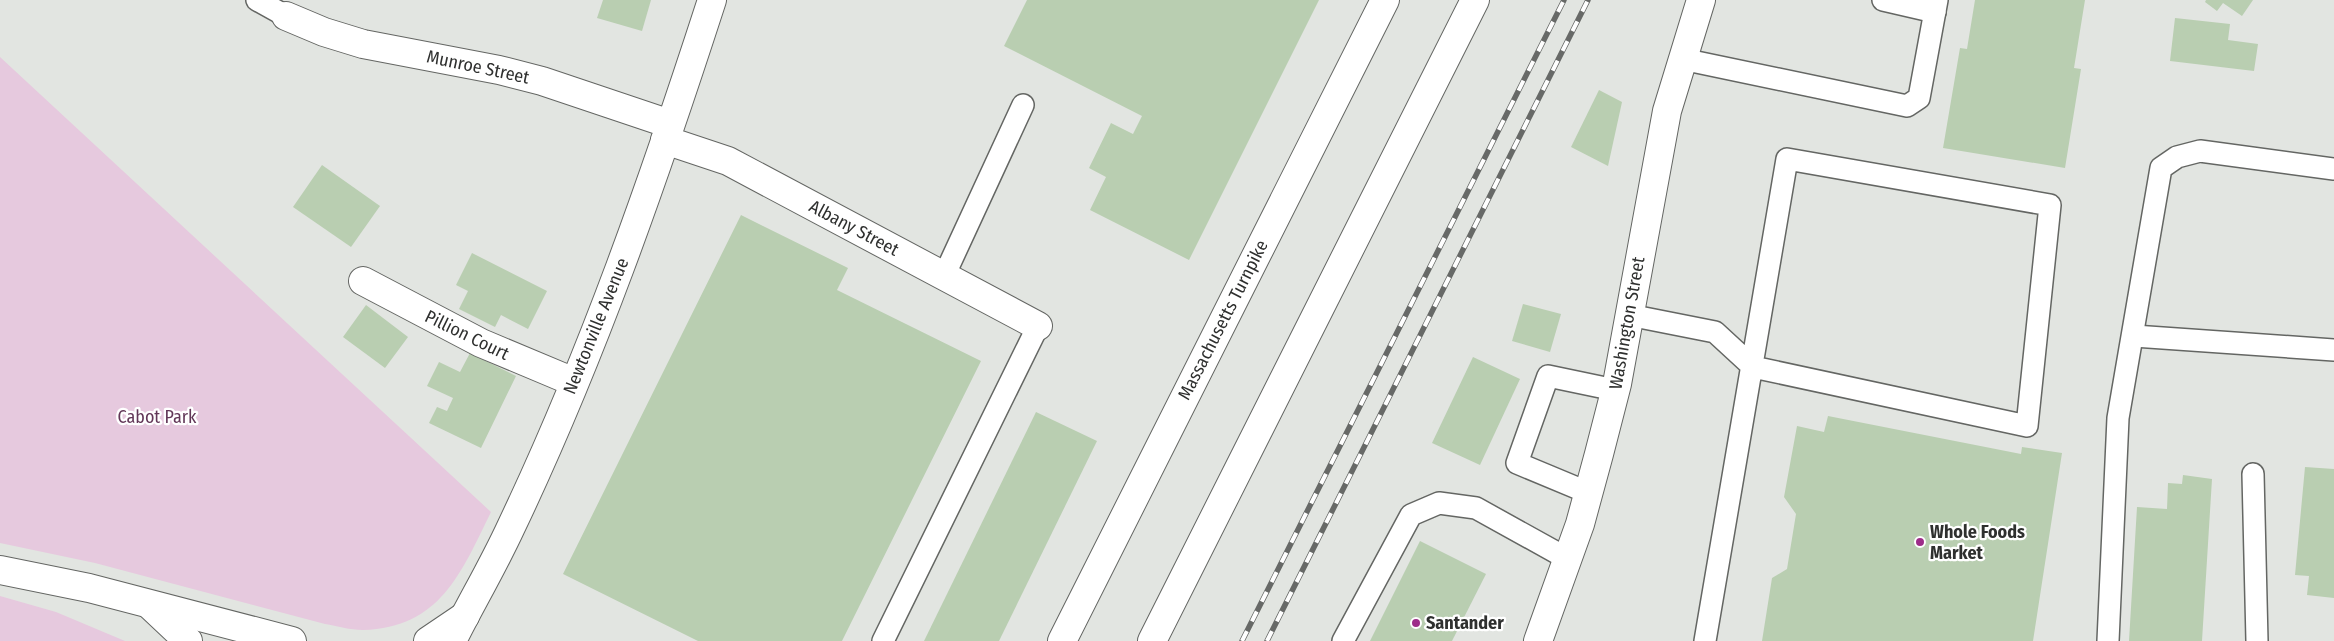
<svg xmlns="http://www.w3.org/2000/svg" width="2334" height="641" viewBox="0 0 2334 641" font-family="'Fira Sans Condensed',sans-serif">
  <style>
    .green { fill: #e6c9de }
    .building { fill: #b9ceb1 }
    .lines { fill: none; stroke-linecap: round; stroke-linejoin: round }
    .service-casing { stroke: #646663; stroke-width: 24 }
    .minor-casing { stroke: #646663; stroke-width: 30 }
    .tertiary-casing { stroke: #646663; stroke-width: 30 }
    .secondary-casing { stroke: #646663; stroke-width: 30 }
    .motorway-casing { stroke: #646663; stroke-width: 30 }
    .service { stroke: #fff; stroke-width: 21 }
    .minor { stroke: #fff; stroke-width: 28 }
    .tertiary { stroke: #fff; stroke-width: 28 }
    .secondary { stroke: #fff; stroke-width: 28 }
    .motorway { stroke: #fff; stroke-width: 28 }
    .rail-casing { stroke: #676967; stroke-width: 5.5 }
    .rail { stroke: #fff; stroke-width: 4; stroke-dasharray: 11; stroke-linecap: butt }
    .poi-dot { fill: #9d2c89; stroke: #fff; stroke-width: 2 }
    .labels { text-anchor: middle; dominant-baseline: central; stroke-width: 4.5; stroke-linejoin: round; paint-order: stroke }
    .street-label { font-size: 18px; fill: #2f302f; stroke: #fff }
    .park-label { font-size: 18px; fill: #623758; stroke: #fff }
    .poi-label { font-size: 18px; font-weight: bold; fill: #2f302f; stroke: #fff; text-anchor: start }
  </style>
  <rect width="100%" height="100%" fill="#e2e5e1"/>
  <g class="green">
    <path d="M 0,57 L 491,512 C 461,573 440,628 363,630 C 350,630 337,626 325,624 L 95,563 L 0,543 Z"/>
    <path d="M 0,596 L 56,612 L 125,641 L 0,641 Z"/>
  </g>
  <g class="building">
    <path d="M 603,0 L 651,0 L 642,31 L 597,18 Z"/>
    <path d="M 1027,0 L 1319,0 L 1189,260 L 1090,210 L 1106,177 L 1089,168 L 1111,123 L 1133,134 L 1142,116 L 1004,46 Z"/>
    <path d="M 1975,0 L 2085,0 L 2074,68 L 2081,69 L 2065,168 L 1943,148 L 1960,48 L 1967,49 Z"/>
    <path d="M 2206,0 L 2253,0 L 2242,16 L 2223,3 L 2217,11 L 2205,2 Z"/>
    <path d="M 2175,18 L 2230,24 L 2228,40 L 2258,44 L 2254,71 L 2170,61 Z"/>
    <path d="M 1599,90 L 1622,102 L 1608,166 L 1571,147 Z"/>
    <path d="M 322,165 L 380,206 L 351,247 L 293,207 Z"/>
    <path d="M 741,215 L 848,268 L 837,290 L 981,361 L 842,641 L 698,641 L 563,574 Z"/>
    <path d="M 472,253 L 547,291 L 528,329 L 501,315 L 495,327 L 459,309 L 468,291 L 456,285 Z"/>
    <path d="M 1523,304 L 1561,314 L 1550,352 L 1512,341 Z"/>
    <path d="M 366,305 L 408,337 L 385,368 L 343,337 Z"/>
    <path d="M 470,353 L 516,376 L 481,448 L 429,423 L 437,407 L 447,411 L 453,398 L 427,386 L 439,362 L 460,372 Z"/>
    <path d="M 1473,357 L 1520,379 L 1480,465 L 1432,443 Z"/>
    <path d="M 1036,412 L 1097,441 L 999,641 L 924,641 Z"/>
    <path d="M 1828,416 L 2021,454 L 2022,447 L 2062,453 L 2033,641 L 1762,641 L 1772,578 L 1787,569 L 1796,514 L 1784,497 L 1797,426 L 1824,432 Z"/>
    <path d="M 2305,467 L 2334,469 L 2334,598 L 2307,595 L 2309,576 L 2295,575 Z"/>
    <path d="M 2183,475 L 2212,479 L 2202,641 L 2129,641 L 2137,507 L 2167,509 L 2168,483 L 2182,484 Z"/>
    <path d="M 1420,541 L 1486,574 L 1452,641 L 1370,641 Z"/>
  </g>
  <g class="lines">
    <defs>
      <g id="service">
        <path d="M 257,0 L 286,16"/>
        <path d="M 1883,0 L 1935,12"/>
        <path d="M 1682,59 L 1907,106 L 1919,98 L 1937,0"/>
        <path d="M 944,276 L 1023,105"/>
        <path d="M 1629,315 L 1715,332 L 1753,367 L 2027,426 L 2050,205 L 1787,159 L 1705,641"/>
        <path d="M 2134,336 L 2334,350"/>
        <path d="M 2253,474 L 2257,641"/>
        <path d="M 1589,493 L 1517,463 L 1548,376 L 1615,390"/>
        <path d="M 883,641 L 1038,326"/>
        <path d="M 1343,641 L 1411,515 L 1439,503 L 1476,508 L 1568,559"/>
        <path d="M 2108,641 L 2118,418 L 2161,168 L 2177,157 L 2200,151 L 2334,169"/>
      </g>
      <g id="minor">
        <path d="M 286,16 L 324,32 L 363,44 L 499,70 L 542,81 L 670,124"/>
        <path d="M 665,140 L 728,161 L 1038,326"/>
        <path d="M 363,281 L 481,343 L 574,382"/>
      </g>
      <g id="tertiary">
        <path d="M 0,570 L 89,588 L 292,641"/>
        <path d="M 151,606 L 188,641"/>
        <path d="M 428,641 L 465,616"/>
      </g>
      <g id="secondary">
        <path d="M 452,641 C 471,603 493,566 511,527 C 592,357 654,179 712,0"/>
        <path d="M 1538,641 L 1580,524 L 1599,454 L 1617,384 L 1667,111 L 1701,0"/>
      </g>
      <g id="motorway">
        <path d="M 1062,641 L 1385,0"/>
        <path d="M 1152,641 L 1475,0"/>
      </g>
    </defs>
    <use href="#service" class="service-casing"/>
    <use href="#minor" class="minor-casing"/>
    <use href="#tertiary" class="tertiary-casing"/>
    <use href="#secondary" class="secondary-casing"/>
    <use href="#motorway" class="motorway-casing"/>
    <use href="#service" class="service"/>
    <use href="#minor" class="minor"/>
    <use href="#tertiary" class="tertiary"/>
    <use href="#secondary" class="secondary"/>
    <use href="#motorway" class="motorway"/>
    <defs>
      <g id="rail">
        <path d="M 1242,641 L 1564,0"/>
        <path d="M 1267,641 L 1588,0"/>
      </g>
    </defs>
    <use href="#rail" class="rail-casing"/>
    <use href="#rail" class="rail"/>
  </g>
  <g class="poi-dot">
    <circle cx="1920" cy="542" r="5"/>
    <circle cx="1416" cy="623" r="5"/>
  </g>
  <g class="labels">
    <g class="street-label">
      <text transform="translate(478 67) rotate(12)">Munroe Street</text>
      <text transform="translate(854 228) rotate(28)">Albany Street</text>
      <text transform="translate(1223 320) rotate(-63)">Massachusetts Turnpike</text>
      <text transform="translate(1627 323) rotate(-80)">Washington Street</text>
      <text transform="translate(596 326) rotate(-68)">Newtonville Avenue</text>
      <text transform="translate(467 335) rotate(26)">Pillion Court</text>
    </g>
    <g class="park-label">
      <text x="157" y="417">Cabot Park</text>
    </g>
    <g class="poi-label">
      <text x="1930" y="532">Whole Foods<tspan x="1930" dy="21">Market</tspan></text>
      <text x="1426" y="623">Santander</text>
    </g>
  </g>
</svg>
